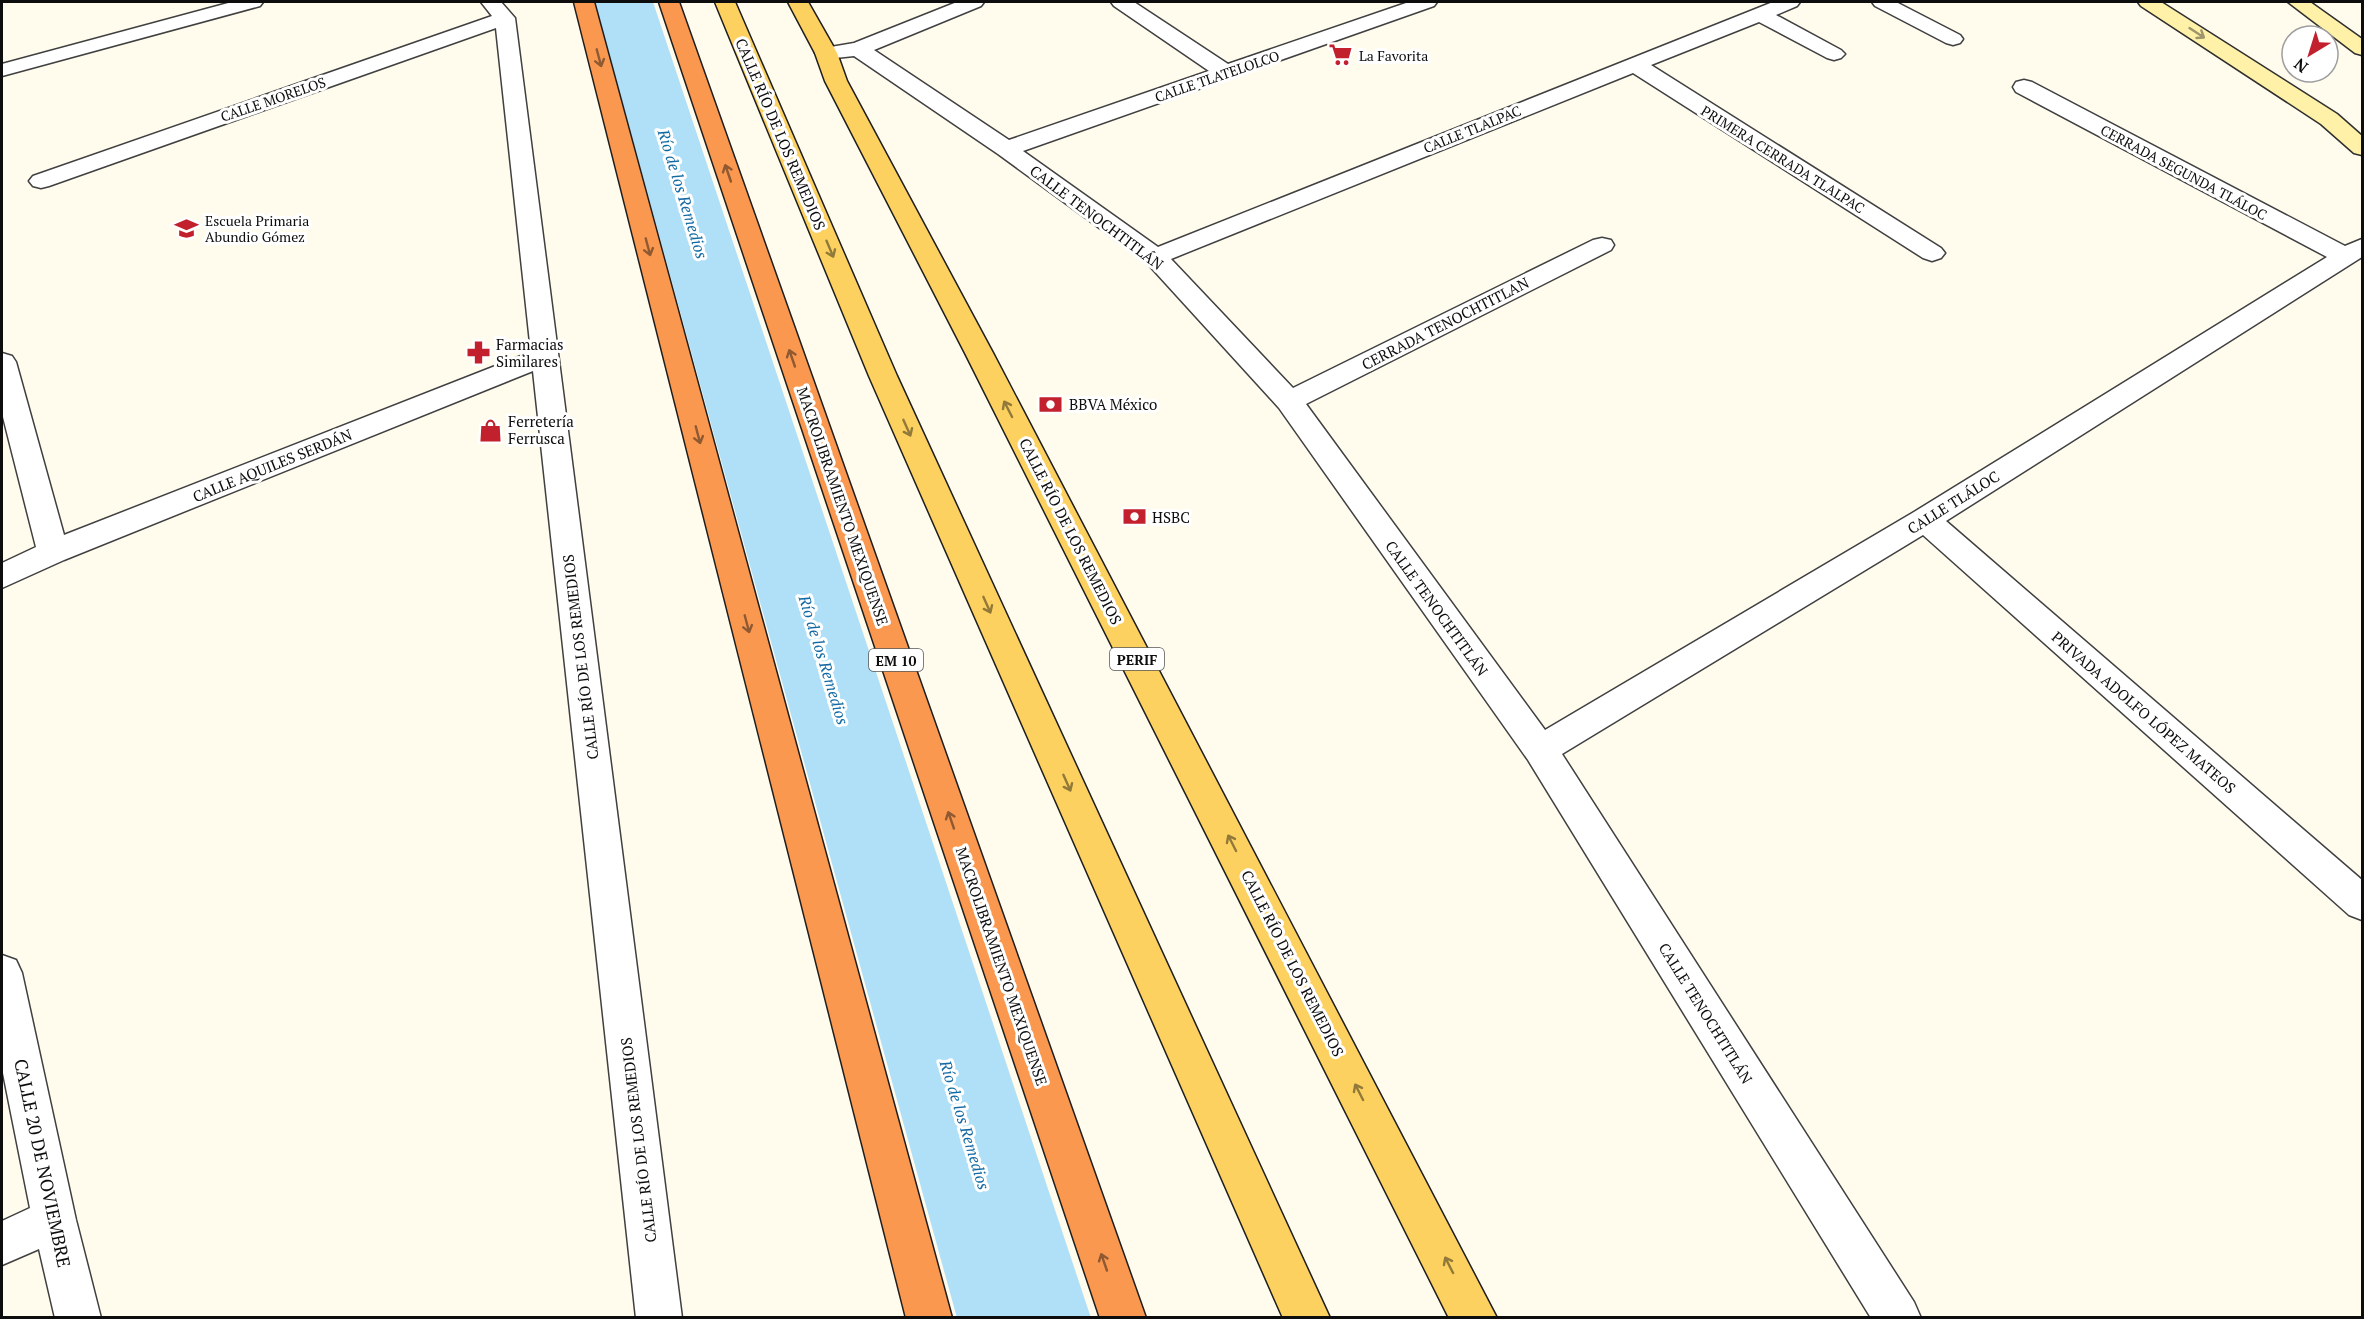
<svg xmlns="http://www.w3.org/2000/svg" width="2364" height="1319" viewBox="0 0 2364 1319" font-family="'PT Serif',serif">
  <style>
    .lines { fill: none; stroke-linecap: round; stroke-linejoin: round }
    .river { fill: #b0e0f8; fill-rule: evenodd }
    .street-casing { stroke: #404040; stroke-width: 3 }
    .secondary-casing { stroke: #2f2f2f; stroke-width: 3 }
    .primary-casing { stroke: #1e1e1e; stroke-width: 3 }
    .highway-casing { stroke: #1e1e1e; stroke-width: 3 }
    .street { fill: #fff; fill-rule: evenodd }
    .secondary { fill: #fff2a8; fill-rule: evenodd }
    .primary { fill: #fdd15f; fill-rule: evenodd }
    .highway { fill: #fa9850; fill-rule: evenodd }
    .oneway { stroke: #9e966a }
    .oneway2 { stroke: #8f5932 }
    .oneway3 { stroke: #91793a }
    .labels { text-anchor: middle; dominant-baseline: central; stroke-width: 6; stroke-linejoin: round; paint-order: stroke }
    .far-poi-label { font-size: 14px; fill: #0d0d0d; stroke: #fff; text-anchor: start }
    .far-street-label { font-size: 14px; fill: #0d0d0d; stroke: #fff }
    .shield { fill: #fff; stroke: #565656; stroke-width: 1.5 }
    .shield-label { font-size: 14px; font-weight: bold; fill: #0d0d0d }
    .street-label { font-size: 15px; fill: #0d0d0d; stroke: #fff }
    .poi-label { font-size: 15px; fill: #0d0d0d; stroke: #fff; text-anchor: start }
    .water-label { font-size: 16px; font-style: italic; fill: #1269a3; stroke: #fff }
    .near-street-label { font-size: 18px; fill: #0d0d0d; stroke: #fff }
  </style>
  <rect width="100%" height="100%" fill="#fffbed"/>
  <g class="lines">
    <path class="river" d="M 595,2 L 653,2 L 1091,1318 L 957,1318 Z"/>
    <defs>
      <g id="street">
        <path d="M 232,2 L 263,2 L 260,6 L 2,76 L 2,64 Z"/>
        <path d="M 481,2 L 501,2 L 515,18 L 682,1318 L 636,1318 L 533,371 L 64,560 L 2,588 L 2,563 L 36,547 L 2,413 L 2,353 L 12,356 L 16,362 L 64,535 L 531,352 L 496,28 L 49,186 L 41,188 L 33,186 L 29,181 L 33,176 L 492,16 Z"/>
        <path d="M 957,2 L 984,2 L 981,6 L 874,50 L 1009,140 L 1209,71 L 1114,6 L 1111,2 L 1134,2 L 1228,64 L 1409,2 L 1437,2 L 1434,6 L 1023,151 L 1158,247 L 1773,2 L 1800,2 L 1797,6 L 1776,15 L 1841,50 L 1845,54 L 1841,58 L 1834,60 L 1827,58 L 1759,22 L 1651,65 L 1941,248 L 1945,253 L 1941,258 L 1932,261 L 1923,258 L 1633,73 L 1171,259 L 1293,388 L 1593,240 L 1602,238 L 1611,240 L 1614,245 L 1611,250 L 1306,404 L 1545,730 L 1914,512 L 2327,257 L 2016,92 L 2013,87 L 2016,82 L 2024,80 L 2032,82 L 2345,246 L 2362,239 L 2362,257 L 1946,521 L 2362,880 L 2362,920 L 2349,915 L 1923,535 L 1562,754 L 1914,1302 L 1921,1318 L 1871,1318 L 1528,760 L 1279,408 L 1146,262 L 998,154 L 854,56 L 826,59 L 819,57 L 815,53 L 819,49 L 854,43 Z"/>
        <path d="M 1872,2 L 1896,2 L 1960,35 L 1963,39 L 1960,43 L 1953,45 L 1946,43 L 1875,6 Z"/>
        <path d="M 2,955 L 16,960 L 22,973 L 76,1220 L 101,1318 L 55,1318 L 39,1249 L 2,1265 L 2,1221 L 30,1208 L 2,1068 Z"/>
      </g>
      <g id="secondary">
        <path d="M 2138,2 L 2161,2 L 2337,114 L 2362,136 L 2362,155 L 2354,153 L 2321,124 L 2141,6 Z"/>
        <path d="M 2288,2 L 2310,2 L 2362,39 L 2362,55 L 2355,53 Z"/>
      </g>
      <g id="primary">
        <path d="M 715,2 L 735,2 L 897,376 L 1330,1318 L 1283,1318 L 869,376 Z"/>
        <path d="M 788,2 L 808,2 L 837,53 L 847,81 L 993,353 L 1497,1318 L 1449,1318 L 965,353 L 825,81 L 815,53 Z"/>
      </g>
      <g id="highway">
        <path d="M 574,2 L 594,2 L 952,1318 L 906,1318 Z"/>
        <path d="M 659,2 L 679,2 L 1146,1318 L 1100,1318 Z"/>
      </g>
    </defs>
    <use href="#street" class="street-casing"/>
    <use href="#secondary" class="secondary-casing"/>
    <use href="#primary" class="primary-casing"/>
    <use href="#highway" class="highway-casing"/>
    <use href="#street" class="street"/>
    <use href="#secondary" class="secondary"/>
    <use href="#primary" class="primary"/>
    <use href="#highway" class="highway"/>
  </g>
  <defs><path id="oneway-shaft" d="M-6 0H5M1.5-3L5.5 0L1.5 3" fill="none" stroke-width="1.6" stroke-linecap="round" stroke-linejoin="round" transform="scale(1.5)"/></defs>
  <use class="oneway" href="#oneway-shaft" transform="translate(2197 33) rotate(33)"/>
  <g class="oneway2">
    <use href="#oneway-shaft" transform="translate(599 58) rotate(75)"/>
    <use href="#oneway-shaft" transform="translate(728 173) rotate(-109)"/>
    <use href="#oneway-shaft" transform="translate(648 247) rotate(75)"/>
    <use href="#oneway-shaft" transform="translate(792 358) rotate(-109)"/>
    <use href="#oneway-shaft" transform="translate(698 435) rotate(75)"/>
    <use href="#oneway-shaft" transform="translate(747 624) rotate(75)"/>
    <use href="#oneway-shaft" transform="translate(951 820) rotate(-109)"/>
    <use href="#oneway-shaft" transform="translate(1104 1262) rotate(-109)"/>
  </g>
  <g class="oneway3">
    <use href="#oneway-shaft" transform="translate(830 249) rotate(67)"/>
    <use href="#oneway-shaft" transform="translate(1008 409) rotate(-117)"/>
    <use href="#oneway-shaft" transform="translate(907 428) rotate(66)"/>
    <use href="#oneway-shaft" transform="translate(987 605) rotate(66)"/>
    <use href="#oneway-shaft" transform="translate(1067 783) rotate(66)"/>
    <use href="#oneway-shaft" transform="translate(1232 843) rotate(-117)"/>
    <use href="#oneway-shaft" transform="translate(1359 1092) rotate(-117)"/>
    <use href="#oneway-shaft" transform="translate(1449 1265) rotate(-117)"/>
  </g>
  <defs>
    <symbol id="supermarket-bare" viewBox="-9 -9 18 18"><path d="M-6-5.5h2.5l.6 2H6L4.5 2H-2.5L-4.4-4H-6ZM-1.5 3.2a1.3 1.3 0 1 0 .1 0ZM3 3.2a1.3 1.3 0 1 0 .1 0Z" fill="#c2202d" stroke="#fff" stroke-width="2.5" paint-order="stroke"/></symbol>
    <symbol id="school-bare" viewBox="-9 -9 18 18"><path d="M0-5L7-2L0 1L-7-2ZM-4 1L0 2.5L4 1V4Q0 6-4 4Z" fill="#c2202d" stroke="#fff" stroke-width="2.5" paint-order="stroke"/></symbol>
    <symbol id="pharmacy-bare" viewBox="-9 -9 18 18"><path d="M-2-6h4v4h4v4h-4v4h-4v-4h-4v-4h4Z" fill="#c2202d" stroke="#fff" stroke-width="2.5" paint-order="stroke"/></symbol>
    <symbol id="bank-bare" viewBox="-9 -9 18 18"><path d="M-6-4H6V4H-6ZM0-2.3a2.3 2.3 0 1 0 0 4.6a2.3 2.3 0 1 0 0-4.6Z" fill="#c2202d" stroke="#fff" stroke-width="2.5" paint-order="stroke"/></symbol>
    <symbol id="shop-bare" viewBox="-9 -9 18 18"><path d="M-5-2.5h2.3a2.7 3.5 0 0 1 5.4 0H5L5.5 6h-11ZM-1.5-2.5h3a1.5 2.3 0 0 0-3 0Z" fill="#c2202d" stroke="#fff" stroke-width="2.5" paint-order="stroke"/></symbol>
  </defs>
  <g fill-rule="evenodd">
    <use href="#supermarket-bare" x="1324" y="38" width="33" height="33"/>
    <use href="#school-bare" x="170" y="212" width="33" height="33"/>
    <use href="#pharmacy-bare" x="462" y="336" width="33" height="33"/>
    <use href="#bank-bare" x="1034" y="388" width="33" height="33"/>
    <use href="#shop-bare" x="474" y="414" width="33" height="33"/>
    <use href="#bank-bare" x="1118" y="500" width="33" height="33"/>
  </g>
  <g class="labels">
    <g class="far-poi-label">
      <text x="1359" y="55">La Favorita</text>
      <text x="205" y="220">Escuela Primaria<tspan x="205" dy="16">Abundio Gómez</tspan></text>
    </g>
    <g class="far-street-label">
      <text transform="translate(1217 76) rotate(-19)">CALLE TLATELOLCO</text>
      <text transform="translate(273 99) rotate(-19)">CALLE MORELOS</text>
      <text transform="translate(1472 129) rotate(-22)">CALLE TLALPAC</text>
      <text transform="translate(1783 159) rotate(32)">PRIMERA CERRADA TLALPAC</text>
      <text transform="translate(2184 172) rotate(28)">CERRADA SEGUNDA TLÁLOC</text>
    </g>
    <g class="shield">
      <rect x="1110" y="648" width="54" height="22" rx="4.5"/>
      <rect x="869" y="649" width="54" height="22" rx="4.5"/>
    </g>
    <g class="shield-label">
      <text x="1137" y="659">PERIF</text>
      <text x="896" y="660">EM 10</text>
    </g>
    <g class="street-label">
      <text transform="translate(781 134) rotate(67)">CALLE RÍO DE LOS REMEDIOS</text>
      <text transform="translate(1097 217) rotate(37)">CALLE TENOCHTITLÁN</text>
      <text transform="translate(1445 323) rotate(-27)">CERRADA TENOCHTITLAN</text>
      <text transform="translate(272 465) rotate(-22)">CALLE AQUILES SERDÁN</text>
      <text transform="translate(1953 502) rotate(-32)">CALLE TLÁLOC</text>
      <text transform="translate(843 506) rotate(71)">MACROLIBRAMIENTO MEXIQUENSE</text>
      <text transform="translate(1071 531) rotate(63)">CALLE RÍO DE LOS REMEDIOS</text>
      <text transform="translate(1437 608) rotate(54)">CALLE TENOCHTITLÁN</text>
      <text transform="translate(580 657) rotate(-97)">CALLE RÍO DE LOS REMEDIOS</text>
      <text transform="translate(2144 712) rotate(41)">PRIVADA ADOLFO LÓPEZ MATEOS</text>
      <text transform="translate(1293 963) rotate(63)">CALLE RÍO DE LOS REMEDIOS</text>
      <text transform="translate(1002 966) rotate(71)">MACROLIBRAMIENTO MEXIQUENSE</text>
      <text transform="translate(1706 1013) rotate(58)">CALLE TENOCHTITLÁN</text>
      <text transform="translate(638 1140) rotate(-97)">CALLE RÍO DE LOS REMEDIOS</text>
    </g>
    <g class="poi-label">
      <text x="496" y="344">Farmacias<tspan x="496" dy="17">Similares</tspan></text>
      <text x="1069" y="404">BBVA México</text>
      <text x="508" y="421">Ferretería<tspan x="508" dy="17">Ferrusca</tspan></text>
      <text x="1152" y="517">HSBC</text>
    </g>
    <g class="water-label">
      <text transform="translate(683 194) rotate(73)">Río de los Remedios</text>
      <text transform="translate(824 660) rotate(73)">Río de los Remedios</text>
      <text transform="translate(965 1125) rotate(73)">Río de los Remedios</text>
    </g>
    <g class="near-street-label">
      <text transform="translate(43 1163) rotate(78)">CALLE 20 DE NOVIEMBRE</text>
    </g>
  </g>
  <rect width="2364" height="1319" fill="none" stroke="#0d0d0d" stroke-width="6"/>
  <g transform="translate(2310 54) rotate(218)"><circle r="28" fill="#ffffff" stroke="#9e9e9e" stroke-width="1.5"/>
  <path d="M0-4.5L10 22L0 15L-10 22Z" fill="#c2202d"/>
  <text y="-9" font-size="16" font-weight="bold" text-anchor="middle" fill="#0d0d0d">N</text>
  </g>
</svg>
